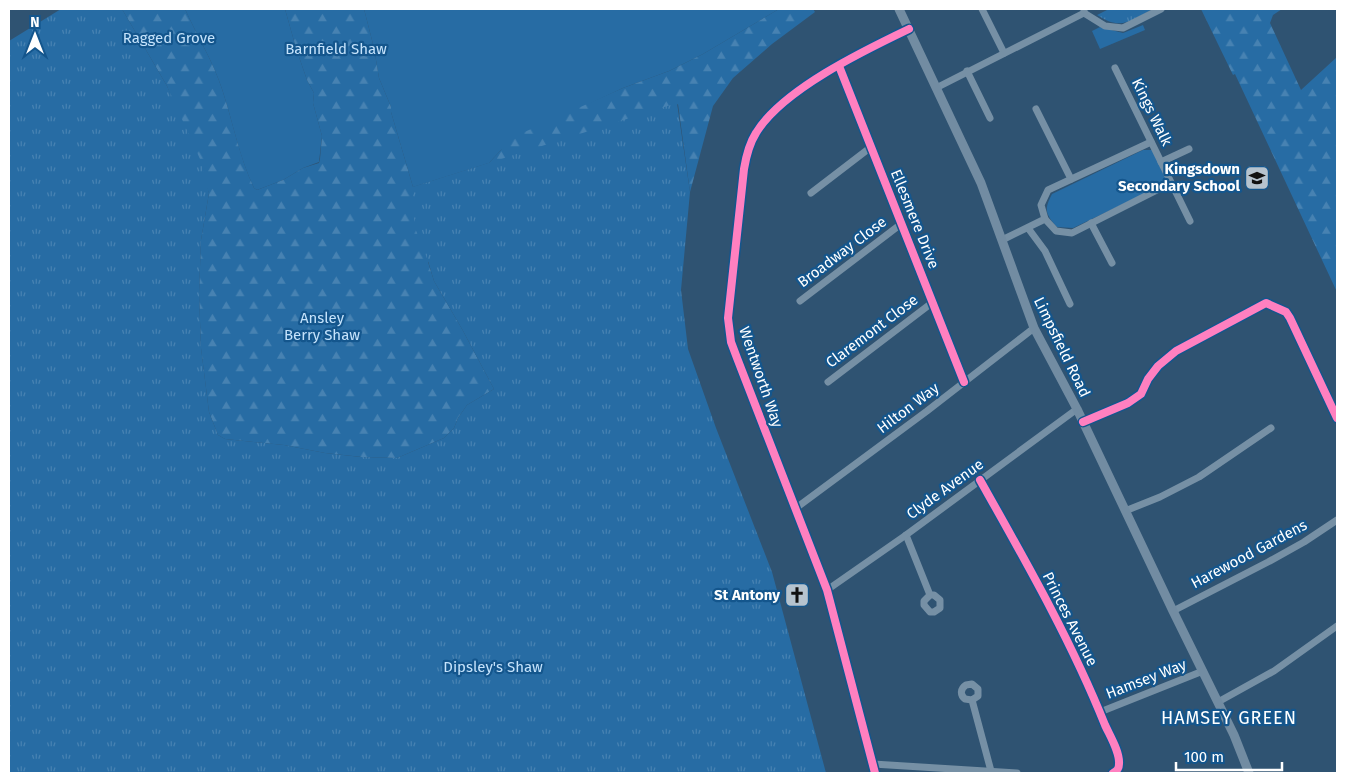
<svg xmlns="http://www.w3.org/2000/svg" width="1346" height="782" viewBox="0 0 1346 782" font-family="'Fira Sans',sans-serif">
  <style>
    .grass { fill: #276ca4 }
    .forest { fill: url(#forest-firs) }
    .park { fill: url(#park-tufts) }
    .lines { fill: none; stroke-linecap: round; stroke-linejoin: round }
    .street { stroke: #7690a5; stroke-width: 7 }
    .secondary { stroke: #728ca2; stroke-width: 9 }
    .cycleway-casing { stroke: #14568d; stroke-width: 11 }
    .cycleway { stroke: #ff80c0; stroke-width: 8 }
    .labels { text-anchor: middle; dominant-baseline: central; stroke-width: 4.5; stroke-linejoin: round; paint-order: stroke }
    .park-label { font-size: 15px; fill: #c5e3fc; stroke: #14568d }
    .street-label { font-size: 15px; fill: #fff; stroke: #14568d }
    .poi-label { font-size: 15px; font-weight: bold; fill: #fff; stroke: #14568d; text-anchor: end }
    .quarter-label { font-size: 18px; letter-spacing: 1px; fill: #fff; stroke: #14568d }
  </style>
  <defs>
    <pattern id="forest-firs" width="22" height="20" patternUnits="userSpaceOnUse" patternTransform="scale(1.25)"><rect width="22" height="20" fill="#276ca4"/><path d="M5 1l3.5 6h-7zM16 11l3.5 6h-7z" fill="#4782b2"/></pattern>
    <pattern id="park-tufts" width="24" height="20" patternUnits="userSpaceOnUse" patternTransform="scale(1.25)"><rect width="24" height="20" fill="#276ca4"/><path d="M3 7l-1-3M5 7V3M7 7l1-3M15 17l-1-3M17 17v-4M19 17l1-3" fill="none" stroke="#4782b2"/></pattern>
  </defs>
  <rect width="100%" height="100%" fill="#2f5372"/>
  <g class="grass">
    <path d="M 185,9 L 285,9 L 296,48 L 307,80 L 314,93 L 313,103 L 322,136 L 319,162 L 303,168 L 283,180 L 257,190 L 254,188 C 239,157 233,122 222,89 C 213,61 197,36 185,9 Z"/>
    <path d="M 364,9 L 779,9 L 703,54 L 669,71 L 623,88 L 574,111 L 501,150 L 489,163 L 413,187 L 391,112 L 391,107 L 379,78 L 374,48 Z"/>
    <path d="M 1143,25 L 1145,30 L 1100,49 L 1092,31 L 1100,27 L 1123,33 Z"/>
    <path d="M 1143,150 L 1152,150 L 1165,177 L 1165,184 L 1073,228 L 1057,227 C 1045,214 1044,209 1052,194 Z"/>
  </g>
  <g class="forest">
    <path d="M 122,9 L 185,9 C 197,36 213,61 222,89 C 233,122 239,156 254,188 L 257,190 L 283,180 L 303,168 L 319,163 L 320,159 L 322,136 L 313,103 L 314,93 L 307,80 L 296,48 L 285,9 L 364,9 L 374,48 L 379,78 L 391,107 L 391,112 L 413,187 L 489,163 L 501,150 L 520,134 L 623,88 L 669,71 L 703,54 L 779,9 L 813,9 L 815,12 L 772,44 L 733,78 L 713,106 L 690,192 L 678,104 L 428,262 L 434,281 L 462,329 L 494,389 L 467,405 L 458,418 L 454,428 L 444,438 L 397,458 L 362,457 L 325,453 L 284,445 L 225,439 L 218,435 L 209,412 L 201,348 L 199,294 L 201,240 L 209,193 L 167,86 Z"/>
    <path d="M 1201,9 L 1282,9 L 1273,15 L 1270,23 L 1301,90 L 1337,57 L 1337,292 L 1235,74 L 1233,75 Z"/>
  </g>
  <g class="park">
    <path d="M 61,9 L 122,9 L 167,86 L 200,159 L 209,193 L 201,240 L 199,294 L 201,348 L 209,412 L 218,435 L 225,439 L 284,445 L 325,453 L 361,457 L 397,458 L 444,438 L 454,428 L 458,418 L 467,405 L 494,389 L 462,329 L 434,281 L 428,261 L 415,228 L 414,217 L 411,206 L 413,187 L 677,103 L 690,192 L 681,290 L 688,349 L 716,428 L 772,572 L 826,773 L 9,773 L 9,41 Z"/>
    <path d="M 1109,9 L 1153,9 C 1129,21 1122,31 1097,15 Z"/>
  </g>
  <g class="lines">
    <g class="street">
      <path d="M 982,9 L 1004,53"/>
      <path d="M 1084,13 L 1105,26 L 1123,28 L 1161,9"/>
      <path d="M 839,66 L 964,382"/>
      <path d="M 1115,68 L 1190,221"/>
      <path d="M 967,71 L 990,118"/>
      <path d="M 936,88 L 1084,13 L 1084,9"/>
      <path d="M 1036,109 L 1071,179"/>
      <path d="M 1161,162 L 1189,149"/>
      <path d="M 811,193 L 871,147"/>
      <path d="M 1045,219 L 1056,231 L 1072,233 L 1171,183"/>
      <path d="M 1091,223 L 1112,263"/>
      <path d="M 1028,228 L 1045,251 L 1070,304"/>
      <path d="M 1002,240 L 1045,219 L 1041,205 L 1048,190 L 1151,142"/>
      <path d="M 800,301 L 901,224"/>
      <path d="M 828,382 L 933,302"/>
      <path d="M 1083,422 L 1128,403 L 1141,394 L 1148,379 L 1158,366 L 1176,351 L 1266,303 L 1286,312 L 1290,318 L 1337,418"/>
      <path d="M 980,480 C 1025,560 1071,640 1105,725 C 1110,736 1120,752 1119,764 C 1119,769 1117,771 1113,773"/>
      <path d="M 796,508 L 927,411 L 1034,328"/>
      <path d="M 1125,511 L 1160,497 L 1199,477 L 1271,428"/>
      <path d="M 906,535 L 930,595 L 924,601 L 924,605 L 930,612 L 934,612 L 940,608 L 940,600 L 934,595 L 930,595"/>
      <path d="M 827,590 L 906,535 L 1077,409"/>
      <path d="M 1173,611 L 1268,562 L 1304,542 L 1337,520"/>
      <path d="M 972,700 L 965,699 C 960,695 960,689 966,685 L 972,684 L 978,689 L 978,696 L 972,700 L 991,771"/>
      <path d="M 1218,702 L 1274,671 L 1337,626"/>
      <path d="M 1100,712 L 1203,671"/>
      <path d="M 873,764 L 1017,773"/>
      <path d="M 875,773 L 827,590 L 737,358 L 731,342 L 728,318 L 744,169 C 746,157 749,144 756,133 C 782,90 863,51 909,29"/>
    </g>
    <path class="secondary" d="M 899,9 L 981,183 L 1034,328 L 1077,409 L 1173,611 L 1234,735 L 1249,773"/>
    <defs>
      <g id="cycleway">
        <path d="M 839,66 L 964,382"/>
        <path d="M 1083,422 L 1128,403 L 1141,394 L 1148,379 L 1158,366 L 1176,351 L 1266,303 L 1286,312 L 1290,318 L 1337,418"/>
        <path d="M 980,480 C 1025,560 1071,640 1105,725 C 1110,736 1120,752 1119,764 C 1119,769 1117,771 1113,773"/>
        <path d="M 875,773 L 827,590 L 737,358 L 731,342 L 728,318 L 744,169 C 746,157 749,144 756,133 C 782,90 863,51 909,29"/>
      </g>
    </defs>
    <use href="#cycleway" class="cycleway-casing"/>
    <use href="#cycleway" class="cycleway"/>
  </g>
  <defs>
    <symbol id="school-square" viewBox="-11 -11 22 22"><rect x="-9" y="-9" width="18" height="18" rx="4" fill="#b6c3ce" stroke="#14568d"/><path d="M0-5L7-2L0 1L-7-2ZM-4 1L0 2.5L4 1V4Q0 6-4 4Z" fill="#111"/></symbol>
    <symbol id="church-square" viewBox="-11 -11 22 22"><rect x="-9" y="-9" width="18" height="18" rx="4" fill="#b6c3ce" stroke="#14568d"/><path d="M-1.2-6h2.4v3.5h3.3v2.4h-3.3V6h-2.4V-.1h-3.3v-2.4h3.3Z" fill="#111"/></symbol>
  </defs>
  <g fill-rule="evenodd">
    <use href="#school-square" x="1243" y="164" width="28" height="28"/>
    <use href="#church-square" x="783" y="581" width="28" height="28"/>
  </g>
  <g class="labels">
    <g class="park-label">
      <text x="169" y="38">Ragged Grove</text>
      <text x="336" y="49">Barnfield Shaw</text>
      <text x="322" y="318">Ansley<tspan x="322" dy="17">Berry Shaw</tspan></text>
      <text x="493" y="667">Dipsley's Shaw</text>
    </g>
    <g class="street-label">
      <text transform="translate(1152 112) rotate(64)">Kings Walk</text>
      <text transform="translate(915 219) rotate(68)">Ellesmere Drive</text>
      <text transform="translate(842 252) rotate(-37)">Broadway Close</text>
      <text transform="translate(872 331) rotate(-37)">Claremont Close</text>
      <text transform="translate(1062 347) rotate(64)">Limpsfield Road</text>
      <text transform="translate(761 377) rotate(71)">Wentworth Way</text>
      <text transform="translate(908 408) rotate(-37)">Hilton Way</text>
      <text transform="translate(945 489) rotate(-36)">Clyde Avenue</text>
      <text transform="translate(1249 554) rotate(-28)">Harewood Gardens</text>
      <text transform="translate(1070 619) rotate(63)">Princes Avenue</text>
      <text transform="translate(1146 679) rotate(-21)">Hamsey Way</text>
    </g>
    <g class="poi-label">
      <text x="1240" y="169">Kingsdown<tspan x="1240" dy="17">Secondary School</tspan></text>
      <text x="780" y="595">St Antony</text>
    </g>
    <g class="quarter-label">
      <text x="1229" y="718">HAMSEY GREEN</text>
    </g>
  </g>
  <rect width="1346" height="782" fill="none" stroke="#ffffff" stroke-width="20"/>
  <g transform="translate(35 35)" stroke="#14568d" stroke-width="4" paint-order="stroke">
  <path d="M0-4L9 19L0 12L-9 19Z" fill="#ffffff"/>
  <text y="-8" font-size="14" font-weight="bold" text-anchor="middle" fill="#ffffff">N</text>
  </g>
  <path d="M1176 762v8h106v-8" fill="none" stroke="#ffffff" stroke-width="2.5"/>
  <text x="1184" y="762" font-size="15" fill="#ffffff" stroke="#14568d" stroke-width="4" paint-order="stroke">100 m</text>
</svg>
